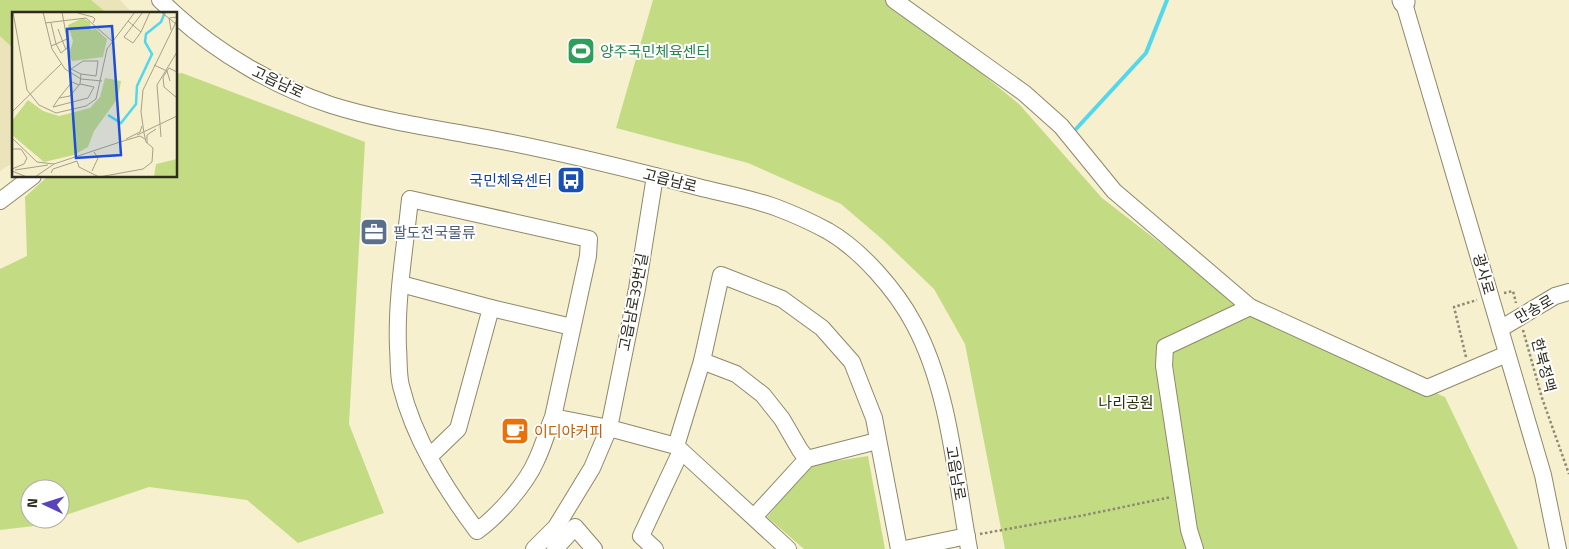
<svg xmlns="http://www.w3.org/2000/svg" width="1569" height="549" viewBox="0 0 1569 549" font-family="'Titillium Web','Noto Sans KR',sans-serif">
  <style>
    .built { fill: #ebe3ba }
    .green { fill: #c3dc84 }
    .lines { fill: none; stroke-linecap: round; stroke-linejoin: round }
    .stream { stroke: #52d8ed; stroke-width: 4 }
    .minor-casing { stroke: #8e886a; stroke-width: 18 }
    .major-casing { stroke: #8e886a; stroke-width: 23 }
    .path { stroke: #8e8973; stroke-width: 2.5; stroke-dasharray: 2.5 2.5; stroke-linecap: butt }
    .minor { stroke: #fff; stroke-width: 16 }
    .major { stroke: #fff; stroke-width: 21 }
    .labels { text-anchor: middle; dominant-baseline: central; stroke-width: 4; stroke-linejoin: round; paint-order: stroke }
    .leisure-label { font-size: 15px; fill: #27864d; stroke: #fff; text-anchor: start }
    .street-label { font-size: 15px; fill: #2d2a1e; stroke: #fff }
    .transit-label { font-size: 15px; fill: #164399; stroke: #fff; text-anchor: end }
    .service-label { font-size: 15px; fill: #4e5e75; stroke: #fff; text-anchor: start }
    .park-label { font-size: 15px; fill: #28310b; stroke: #fff }
    .food-label { font-size: 15px; fill: #c56008; stroke: #fff; text-anchor: start }
    .inset-river { fill: none; stroke: #52d8ed; stroke-width: 2.5 }
    .inset-road { fill: none; stroke: #a6a188; stroke-width: 1 }
    .view { fill: #1d4ed8; fill-opacity: 0.15; stroke: #1d4ed8; stroke-width: 2.5 }
    .inset-edge { fill: none; stroke: #2d2a1e; stroke-width: 2.5 }
  </style>
  <rect width="100%" height="100%" fill="#f6f0cf"/>
  <path class="built" d="M 0,0 L 120,0 L 133,14 L 14,14 L 14,162 L 0,171 Z"/>
  <g class="green">
    <path d="M 0,0 L 91,0 L 108,14 L 14,14 L 14,49 L 0,36 Z"/>
    <path d="M 653,0 L 892,0 L 1019,104 L 1102,198 L 1252,314 L 1445,397 L 1518,549 L 1005,549 L 965,344 L 934,289 L 883,240 L 841,204 L 748,163 L 616,128 Z"/>
    <path d="M 182,73 L 365,142 L 349,424 L 384,513 L 298,543 L 247,500 L 149,487 L 60,517 L 60,489 L 30,489 L 30,519 L 54,519 L 34,526 L 0,530 L 0,269 L 27,256 L 25,197 L 48,176 L 176,176 L 176,74 Z"/>
    <path d="M 868,456 L 885,549 L 804,549 L 767,517 L 811,465 Z"/>
  </g>
  <g class="lines">
    <path class="stream" d="M 1076,129 L 1146,53 L 1167,0"/>
    <defs>
      <g id="minor">
        <path d="M 160,0 L 175,14"/>
        <path d="M 894,0 L 1024,93 L 1061,126 L 1114,191 L 1250,307 L 1427,388 L 1507,354"/>
        <path d="M 1403,0 L 1543,475 L 1558,549"/>
        <path d="M 176,15 C 219,54 276,87 331,105 C 385,122 446,130 502,141 C 568,154 633,170 698,187 C 725,194 755,199 780,209 C 796,215 813,223 828,231 C 861,250 896,290 914,324 C 950,391 955,475 969,549"/>
        <path d="M 0,201 L 33,176"/>
        <path d="M 401,284 L 491,308 L 572,327"/>
        <path d="M 1500,329 L 1555,296 L 1569,292"/>
        <path d="M 702,361 L 736,374 L 763,395 L 782,419 L 800,450 L 807,459"/>
        <path d="M 553,417 L 588,256 L 589,239 L 410,199 C 405,248 396,298 398,348 C 399,360 398,374 401,386 C 414,439 445,488 477,531 C 498,516 526,484 536,461 C 543,447 547,431 553,417 L 609,428 L 676,446 L 788,549"/>
        <path d="M 676,446 L 702,361 L 721,275 L 782,299 L 822,328 L 852,362 L 874,418 L 899,549"/>
        <path d="M 430,456 L 458,429 L 491,308"/>
        <path d="M 754,517 L 807,459 L 877,441"/>
        <path d="M 534,549 L 556,527 L 592,468 L 609,428 L 637,289 L 655,176"/>
        <path d="M 555,549 L 575,527 L 594,549"/>
        <path d="M 655,549 L 641,536 L 681,451"/>
        <path d="M 905,549 L 967,536"/>
        <path d="M 1195,549 L 1189,530 L 1164,366 L 1165,347 L 1250,307"/>
      </g>
      <path id="major" d="M 1403,0 L 1404,2"/>
    </defs>
    <use href="#minor" class="minor-casing"/>
    <use href="#major" class="major-casing"/>
    <g class="path">
      <path d="M 1504,293 L 1513,291 L 1516,303"/>
      <path d="M 1523,330 L 1542,398 L 1569,474"/>
      <path d="M 1466,357 L 1454,307 L 1477,300"/>
      <path d="M 980,534 L 1085,515 L 1171,497"/>
    </g>
    <use href="#minor" class="minor"/>
    <use href="#major" class="major"/>
  </g>
  <defs>
    <symbol id="stadium-square" viewBox="-11 -11 22 22"><rect x="-9" y="-9" width="18" height="18" rx="4" fill="#2e9e5b" stroke="#fff"/><path d="M0-5a6.5 5 0 1 0 0 10a6.5 5 0 1 0 0-10ZM-3.5-1.8h7v3.6h-7Z" fill="#fff"/></symbol>
    <symbol id="bus-square" viewBox="-11 -11 22 22"><rect x="-9" y="-9" width="18" height="18" rx="4" fill="#1a4fb4" stroke="#fff"/><path d="M-5-6H5V4H4V6H2V4H-2V6H-4V4H-5ZM-3.5-4V0h7V-4ZM-3.5 1.2v1.5H-2V1.2ZM2 1.2v1.5H3.5V1.2Z" fill="#fff"/></symbol>
    <symbol id="office-square" viewBox="-11 -11 22 22"><rect x="-9" y="-9" width="18" height="18" rx="4" fill="#5c6f8a" stroke="#fff"/><path d="M-6-3h4V-5.5h4V-3h4V5H-6ZM-1-4.5V-3h2v-1.5ZM-6 0V1H6V0Z" fill="#fff"/></symbol>
    <symbol id="cafe-square" viewBox="-11 -11 22 22"><rect x="-9" y="-9" width="18" height="18" rx="4" fill="#e8710a" stroke="#fff"/><path d="M-5.5-4.5H6V0H3Q3 3.5 0 3.5H-2.5Q-5.5 3.5-5.5 0ZM3-3.2v2h1.7v-2ZM-6 4.5H4V6H-6Z" fill="#fff"/></symbol>
  </defs>
  <g fill-rule="evenodd">
    <use href="#stadium-square" x="565" y="35" width="32" height="32"/>
    <use href="#bus-square" x="555" y="164" width="32" height="32"/>
    <use href="#office-square" x="358" y="216" width="32" height="32"/>
    <use href="#cafe-square" x="499" y="415" width="32" height="32"/>
  </g>
  <g class="labels">
    <g class="leisure-label">
      <text x="600" y="51">양주국민체육센터</text>
    </g>
    <g class="street-label">
      <text transform="translate(278 82) rotate(25)">고읍남로</text>
      <text transform="translate(670 180) rotate(14)">고읍남로</text>
      <text transform="translate(1484 274) rotate(74)">광사로</text>
      <text transform="translate(633 302) rotate(-79)">고읍남로39번길</text>
      <text transform="translate(1534 309) rotate(-30)">만송로</text>
      <text transform="translate(1544 365) rotate(75)">한북정맥</text>
      <text transform="translate(956 473) rotate(80)">고읍남로</text>
    </g>
    <g class="transit-label">
      <text x="552" y="180">국민체육센터</text>
    </g>
    <g class="service-label">
      <text x="393" y="232">팔도전국물류</text>
    </g>
    <g class="park-label">
      <text x="1126" y="402">나리공원</text>
    </g>
    <g class="food-label">
      <text x="534" y="431">이디야커피</text>
    </g>
  </g>
  <g transform="translate(12 12)">
    <rect width="165" height="165" fill="#f6f0cf"/>
    <path d="M 71,6 L 78,10 L 79,18 L 84,17 L 95,27 L 91,45 L 60,49 L 57,42 L 61,29 L 56,13 ZM 93,66 L 109,69 L 106,86 L 82,119 L 76,135 L 62,143 L 32,150 L 0,123 L 0,109 L 16,88 L 31,99 L 47,104 L 78,96 L 88,85 ZM 165,147 L 165,165 L 142,165 L 144,152 Z" fill="#c3dc84"/>
    <path class="inset-river" d="M 96,103 L 109,111 L 124,92 L 125,74 L 140,42 L 133,30 L 134,22 L 149,10 L 153,0"/>
    <path class="inset-road" d="M 1,0 L 15,78 L 27,93 L 44,101 L 74,94 L 84,87 L 95,37 L 123,0M 31,0 L 40,37 L 53,57 L 69,67 L 90,69M 50,0 L 55,27M 149,0 L 164,12M 66,1 L 81,5 L 83,7 L 81,11M 116,9 L 129,20 L 138,0M 33,11 L 74,6 L 100,29M 39,11 L 44,32 L 55,27 L 56,30 L 55,36 L 49,41 L 44,32 L 39,34M 46,17 L 54,38M 159,18 L 157,6 L 165,5M 129,20 L 121,31 L 112,25 L 131,0M 142,53 L 155,59 L 158,69M 165,60 L 157,56 L 151,65 L 152,75 L 165,86M 67,73 L 60,70 L 47,86 L 58,84 L 62,79 L 67,73 L 68,72 L 69,62 L 59,57 L 71,49 L 86,49 L 84,64 L 69,62M 47,86 L 41,95 L 76,86 L 82,75 L 68,72M 0,100 L 49,52M 132,121 L 129,100 L 131,78 L 165,8M 125,123 L 165,104M 149,125 L 145,73 L 165,40M 0,126 L 25,150 L 42,152M 114,127 L 128,120 L 130,114M 108,130 L 128,124 L 133,127M 135,131 L 135,123 L 144,117M 0,137 L 9,137 L 15,146 L 12,152 L 0,157M 42,152 L 108,130M 3,158 L 36,153M 0,159 L 15,165M 80,159 L 86,146 L 82,140M 39,161 L 41,157 L 65,149 L 67,155 L 87,165M 23,165 L 42,152M 87,165 L 131,157 L 140,150 L 141,136 L 134,130 L 132,121"/>
    <path class="view" d="M 100,14 L 109,143 L 64,146 L 55,17 Z"/>
    <rect width="165" height="165" class="inset-edge"/>
  </g>
  <g transform="translate(45 504) rotate(274)"><circle r="24" fill="#ffffff" stroke="#abaaa5"/>
  <path d="M0-4L9 19L0 12L-9 19Z" fill="#5b43bb"/>
  <text y="-8" font-size="14" font-weight="bold" text-anchor="middle" fill="#2d2a1e">N</text>
  </g>
</svg>
